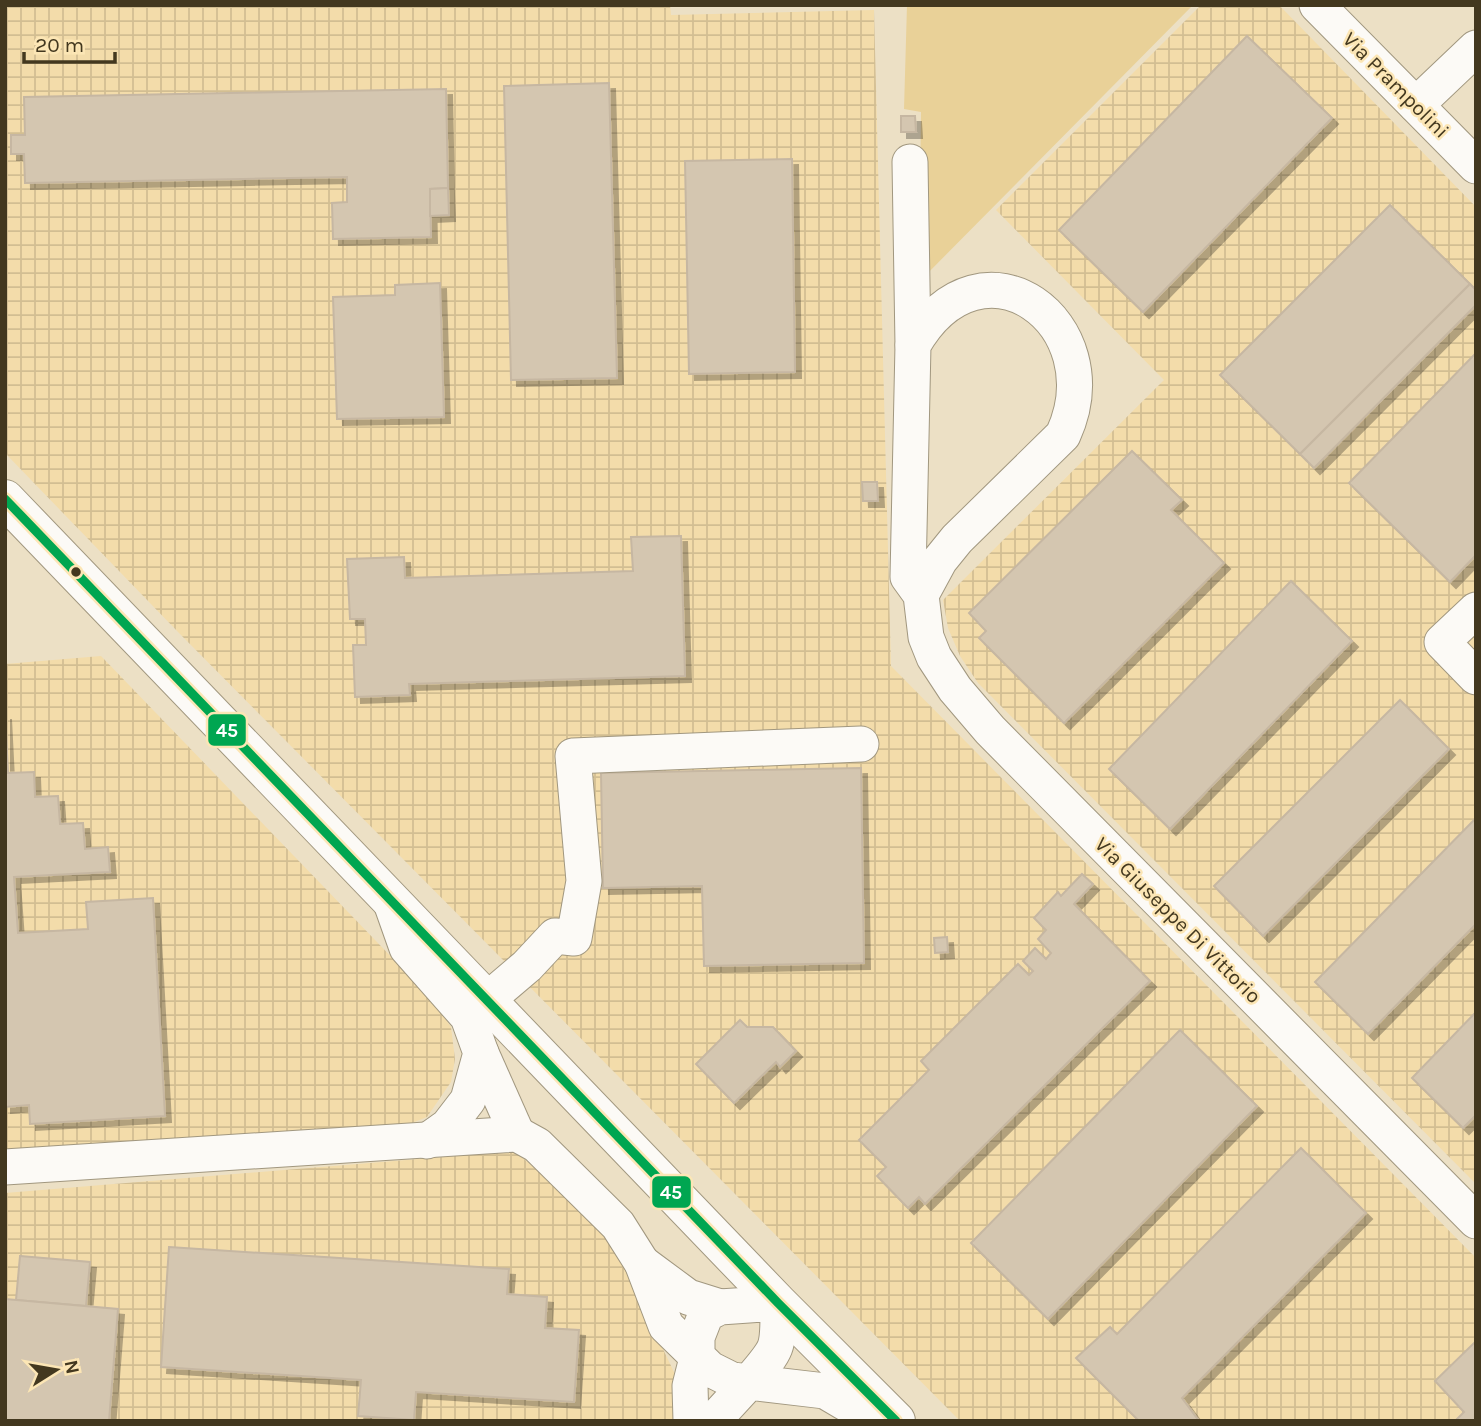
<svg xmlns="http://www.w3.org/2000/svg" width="1481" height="1426" viewBox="0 0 1481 1426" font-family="Karla,sans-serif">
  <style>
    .industrial { fill: url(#industrial-grid) }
    .park { fill: #e9d198 }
    .building { fill: #d4c6b0; stroke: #c6b7a2; stroke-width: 2; filter: url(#shadow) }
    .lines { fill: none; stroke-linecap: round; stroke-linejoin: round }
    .minor-casing { stroke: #a1977f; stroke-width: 37 }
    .major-casing { stroke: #a1977f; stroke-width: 40 }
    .minor { stroke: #fcfaf6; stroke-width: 35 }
    .major { stroke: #fcfaf6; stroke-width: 38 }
    .bus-1-casing { stroke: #fce6b5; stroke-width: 14 }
    .bus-1 { stroke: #00a651; stroke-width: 9 }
    .bus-dot { fill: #43381f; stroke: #fce6b5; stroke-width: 2.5 }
    .labels { text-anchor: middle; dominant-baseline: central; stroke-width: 5; stroke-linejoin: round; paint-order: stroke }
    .street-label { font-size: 21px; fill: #43381f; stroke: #fce6b5 }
    .line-badge { stroke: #fce6b5; stroke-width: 2.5 }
    .badge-label { font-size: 19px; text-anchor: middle; font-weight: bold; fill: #fff }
  </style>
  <defs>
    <pattern id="industrial-grid" width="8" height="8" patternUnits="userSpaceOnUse" patternTransform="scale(1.75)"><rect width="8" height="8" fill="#f3dcaa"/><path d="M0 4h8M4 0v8" fill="none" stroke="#d2be92"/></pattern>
    <filter id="shadow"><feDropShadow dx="6" dy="6" stdDeviation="0" flood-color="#0004"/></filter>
  </defs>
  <rect width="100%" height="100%" fill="#ece0c5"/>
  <g class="industrial">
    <path d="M 5,5 L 670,5 L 671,15 L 874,10 L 891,666 L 1476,1258 L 1476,1421 L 960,1421 L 178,632 L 5,453 Z"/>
    <path d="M 1201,5 L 1279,5 L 1476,207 L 1476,1184 L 978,683 L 960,656 L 948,628 L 943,600 L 1164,380 L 996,210 Z"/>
    <path d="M 101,656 L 430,997 L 451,1027 L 455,1059 L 451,1082 L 427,1117 L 407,1125 L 5,1149 L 5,664 Z"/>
    <path d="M 515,1151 L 608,1233 L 682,1389 L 679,1421 L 5,1421 L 5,1193 Z"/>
  </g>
  <path class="park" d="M 907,5 L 1193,5 L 919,282 L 921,112 L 904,109 Z"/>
  <g class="building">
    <path d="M 1247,36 L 1332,118 L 1143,312 L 1059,230 Z"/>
    <path d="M 609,83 L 617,378 L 511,380 L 504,86 Z"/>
    <path d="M 446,89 L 448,188 L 430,189 L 431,237 L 333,239 L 332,203 L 347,202 L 347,177 L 25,183 L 24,154 L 11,154 L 11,135 L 25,135 L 24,97 Z"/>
    <path d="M 901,116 L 915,116 L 916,132 L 901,132 Z"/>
    <path d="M 792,159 L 795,372 L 689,374 L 685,161 Z"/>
    <path d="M 448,188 L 449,215 L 430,216 L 430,189 Z"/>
    <path d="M 1390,205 L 1470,284 L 1300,454 L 1220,375 Z"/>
    <path d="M 440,283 L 444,417 L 337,419 L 333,297 L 395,295 L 395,285 Z"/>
    <path d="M 1470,284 L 1476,290 L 1476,305 L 1314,468 L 1300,454 Z"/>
    <path d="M 1476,353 L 1476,555 L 1450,582 L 1349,483 Z"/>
    <path d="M 1132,451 L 1182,500 L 1171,510 L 1224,563 L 1064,723 L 979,638 L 986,631 L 969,613 Z"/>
    <path d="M 862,482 L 877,482 L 878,501 L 863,501 Z"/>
    <path d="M 681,536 L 685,676 L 409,684 L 410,695 L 355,697 L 353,645 L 366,645 L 365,619 L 350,619 L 347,559 L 404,557 L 405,578 L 633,571 L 631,537 Z"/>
    <path d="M 1291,581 L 1352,641 L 1170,829 L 1109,769 Z"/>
    <path d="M 1400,700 L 1449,749 L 1263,936 L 1214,886 Z"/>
    <path d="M 5,713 L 8,773 L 34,772 L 35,797 L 58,796 L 60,824 L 83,823 L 85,849 L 108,847 L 110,872 L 14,877 L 18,933 L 88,929 L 86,902 L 153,898 L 165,1116 L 30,1124 L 29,1105 L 5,1107 Z"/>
    <path d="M 861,768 L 864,963 L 704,966 L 702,886 L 603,888 L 601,773 Z"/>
    <path d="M 1476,818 L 1476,924 L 1368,1034 L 1315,982 Z"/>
    <path d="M 1082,874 L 1093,884 L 1074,904 L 1150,981 L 925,1204 L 919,1197 L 908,1208 L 877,1176 L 886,1167 L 859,1140 L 929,1070 L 921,1061 L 1018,964 L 1029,975 L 1033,971 L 1023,961 L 1035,948 L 1046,959 L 1051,953 L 1038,939 L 1046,930 L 1034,918 L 1058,892 L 1061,896 Z"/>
    <path d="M 947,937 L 948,952 L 935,953 L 934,938 Z"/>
    <path d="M 1476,1012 L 1476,1115 L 1463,1128 L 1412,1078 Z"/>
    <path d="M 740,1020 L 747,1027 L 773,1027 L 796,1051 L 780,1067 L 776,1062 L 734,1103 L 696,1064 Z"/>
    <path d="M 1180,1030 L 1257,1106 L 1048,1319 L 971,1243 Z"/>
    <path d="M 1301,1148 L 1366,1213 L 1182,1398 L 1199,1421 L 1139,1421 L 1076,1358 L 1110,1327 L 1117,1334 Z"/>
    <path d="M 169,1247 L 509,1269 L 507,1294 L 547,1297 L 545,1328 L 579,1330 L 574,1402 L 416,1392 L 414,1420 L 358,1416 L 361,1380 L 161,1367 Z"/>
    <path d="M 20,1256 L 90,1262 L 86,1306 L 16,1300 Z"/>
    <path d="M 5,1299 L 118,1309 L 109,1421 L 5,1421 Z"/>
    <path d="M 1476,1341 L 1476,1421 L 1455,1421 L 1464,1412 L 1435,1381 Z"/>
  </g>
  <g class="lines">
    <defs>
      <g id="minor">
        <path d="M 1317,5 L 1476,166"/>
        <path d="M 1416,105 L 1476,48"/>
        <path d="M 910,162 L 913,345"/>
        <path d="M 921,595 L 940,560 L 957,539 L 1063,435 C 1114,324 982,225 913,345 L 908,577 L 921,595 L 926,637 L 934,657 L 955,689 L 990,730 L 1476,1221"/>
        <path d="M 1476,610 L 1442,642 L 1476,677"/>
        <path d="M 389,897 L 407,948 L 468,1017 L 481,1053 L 468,1100 L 448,1126 L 427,1141"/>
        <path d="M 487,1000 L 527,966 L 555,936 L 574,938 L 584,881 L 573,756 L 861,744"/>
        <path d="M 481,1053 L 517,1134"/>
        <path d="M 5,1167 L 517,1134 L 537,1145 L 618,1225 L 642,1263 L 666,1326 L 710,1369 L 732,1380 L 749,1382 C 780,1346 778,1350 778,1303 L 720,1307 L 706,1314 L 697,1337 L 697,1358 L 690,1386 L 691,1421"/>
        <path d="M 642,1263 L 688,1297 L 720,1307"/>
        <path d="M 713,1421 L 749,1382 L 825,1391 L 876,1421"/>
      </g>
      <path id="major" d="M 5,499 L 778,1303 L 896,1421"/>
    </defs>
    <use href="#minor" class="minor-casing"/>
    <use href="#major" class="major-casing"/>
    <use href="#minor" class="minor"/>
    <use href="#major" class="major"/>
    <defs>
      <path id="bus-1" d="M 5,499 L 778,1303 L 896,1421"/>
    </defs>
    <use href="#bus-1" class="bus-1-casing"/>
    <use href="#bus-1" class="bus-1"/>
  </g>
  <circle class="bus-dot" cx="76" cy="572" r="6"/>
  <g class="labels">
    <g class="street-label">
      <text transform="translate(1396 85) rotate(45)">Via Prampolini</text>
      <text transform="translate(1178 920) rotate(45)">Via Giuseppe Di Vittorio</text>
    </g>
  </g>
  <g class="line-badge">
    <rect x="207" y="713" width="40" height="34" rx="7" fill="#00a651"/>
    <rect x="651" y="1175" width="41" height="34" rx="7" fill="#00a651"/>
  </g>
  <g class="badge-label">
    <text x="227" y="737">45</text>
    <text x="671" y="1199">45</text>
  </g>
  <rect width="1481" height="1426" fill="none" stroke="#43381f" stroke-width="14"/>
  <g transform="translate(56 1370) rotate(79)" stroke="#fce6b5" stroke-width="5" paint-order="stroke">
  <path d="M0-5L12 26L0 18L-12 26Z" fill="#43381f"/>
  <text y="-10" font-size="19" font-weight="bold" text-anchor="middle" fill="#43381f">N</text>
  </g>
  <path d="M24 52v10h91v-10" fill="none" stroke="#43381f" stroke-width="3.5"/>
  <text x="35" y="52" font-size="21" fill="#43381f" stroke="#fce6b5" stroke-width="5" paint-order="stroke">20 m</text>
</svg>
